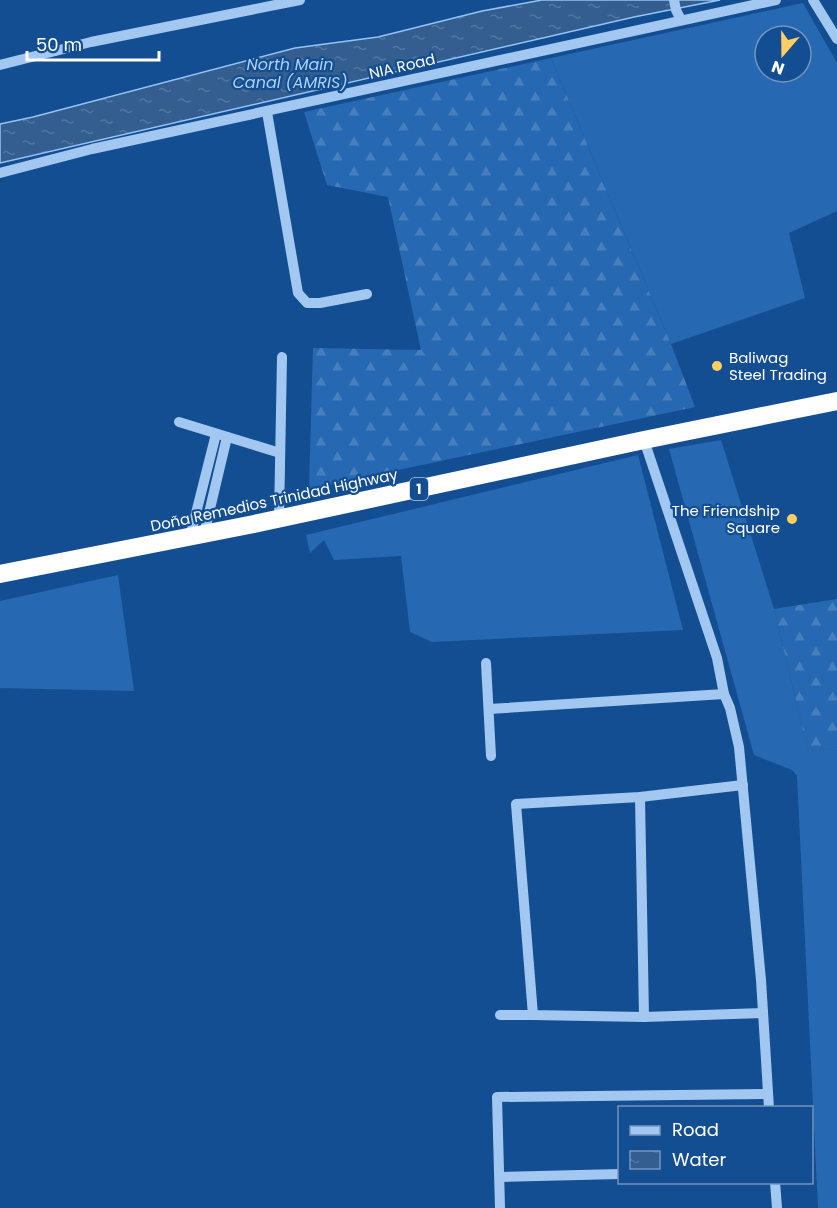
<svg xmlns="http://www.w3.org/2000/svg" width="837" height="1208" viewBox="0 0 837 1208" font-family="Poppins,sans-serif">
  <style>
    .grass { fill: #2668b1; fill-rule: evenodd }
    .forest { fill: url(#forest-firs) }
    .water { fill: url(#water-ripples); stroke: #94c3f4; stroke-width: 1.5 }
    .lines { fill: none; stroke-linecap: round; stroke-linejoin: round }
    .minor { stroke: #a2c8f1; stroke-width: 10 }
    .highway { stroke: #fff; stroke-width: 18 }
    .poi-dot { fill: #ffce62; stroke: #144e92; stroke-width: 2 }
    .labels { text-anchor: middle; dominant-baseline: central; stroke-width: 4.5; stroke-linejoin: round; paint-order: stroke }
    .shield { fill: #144e92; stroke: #b8cade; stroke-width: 1.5 }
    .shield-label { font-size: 14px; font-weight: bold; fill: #fff }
    .street-label { font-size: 15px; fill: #fff; stroke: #144e92 }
    .poi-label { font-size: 15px; fill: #fff; stroke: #144e92; text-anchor: start }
    .water-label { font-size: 16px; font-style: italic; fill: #aed2f8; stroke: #144e92 }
  </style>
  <defs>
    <pattern id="forest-firs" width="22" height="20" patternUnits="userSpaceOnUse" patternTransform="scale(1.5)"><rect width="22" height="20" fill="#2668b1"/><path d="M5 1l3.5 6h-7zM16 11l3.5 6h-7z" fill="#477fbd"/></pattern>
    <pattern id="water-ripples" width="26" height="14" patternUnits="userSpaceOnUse" patternTransform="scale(1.5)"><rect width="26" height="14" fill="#345e8f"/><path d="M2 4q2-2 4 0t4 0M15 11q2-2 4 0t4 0" fill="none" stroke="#5276a0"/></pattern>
  </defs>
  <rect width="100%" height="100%" fill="#144e92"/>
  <g class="grass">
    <path d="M 803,3 L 837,63 L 837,211 L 789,233 L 805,298 L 671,344 L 551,58 ZM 765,36 L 801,36 L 801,72 L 765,72 Z"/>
    <path d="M 721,440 L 774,609 L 809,754 L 837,747 L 837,1208 L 818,1208 L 797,776 L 792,770 L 754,755 L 669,449 Z"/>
    <path d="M 638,455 L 683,630 L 432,642 L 410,632 L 401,556 L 334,560 L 324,540 L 310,553 L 306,535 Z"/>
    <path d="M 118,575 L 134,691 L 0,688 L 0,601 Z"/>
  </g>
  <g class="forest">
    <path d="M 551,58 L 671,344 L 695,407 L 309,489 L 313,348 L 421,350 L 388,197 L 327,185 L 304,112 Z"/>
    <path d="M 837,599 L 837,747 L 809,755 L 774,609 Z"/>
  </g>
  <path class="water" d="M 542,0 L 720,0 L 634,17 L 0,163 L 0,124 L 33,117 L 295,48 L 378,37 L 482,11 Z"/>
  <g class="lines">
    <g class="minor">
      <path d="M 674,0 L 676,10 L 681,20"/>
      <path d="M 813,0 L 837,39"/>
      <path d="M 0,65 L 91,42 L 300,0"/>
      <path d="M 267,112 L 298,293 L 307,303 L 320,303 L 367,294"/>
      <path d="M 0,173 L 92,149 L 776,0"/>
      <path d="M 179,422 L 280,453"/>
      <path d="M 644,440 L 717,658 L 724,694 L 730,708 L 739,747 L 761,980 L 769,1108"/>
      <path d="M 279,519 L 282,357"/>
      <path d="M 204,534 L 227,437"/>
      <path d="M 190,537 L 216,434"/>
      <path d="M 486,663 L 491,756"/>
      <path d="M 489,709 L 724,694"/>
      <path d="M 743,785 L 640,797 L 516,804 L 533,1015 L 644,1017 L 763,1013"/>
      <path d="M 640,797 L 644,1017"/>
      <path d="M 500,1015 L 533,1015"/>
      <path d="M 500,1177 L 620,1174"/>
      <path d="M 775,1182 L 777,1208"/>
      <path d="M 500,1208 L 497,1097 L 768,1094"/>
    </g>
    <path class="highway" d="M 0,574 L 254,524 L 644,440 L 837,401"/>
  </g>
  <g class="poi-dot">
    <circle cx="717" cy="366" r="6"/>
    <circle cx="792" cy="519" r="6"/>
  </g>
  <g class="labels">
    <rect class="shield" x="410" y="478" width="18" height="22" rx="4.5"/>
    <g class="shield-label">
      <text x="419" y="489">1</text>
    </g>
    <g class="street-label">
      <text transform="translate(402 66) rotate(-13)">NIA Road</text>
      <text transform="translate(274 500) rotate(-12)">Doña Remedios Trinidad Highway</text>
    </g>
    <g class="poi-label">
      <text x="729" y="357">Baliwag<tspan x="729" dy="17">Steel Trading</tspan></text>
      <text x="780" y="510" text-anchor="end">The Friendship<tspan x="780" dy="17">Square</tspan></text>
    </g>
    <g class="water-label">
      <text x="290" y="64">North Main<tspan x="290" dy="18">Canal (AMRIS)</tspan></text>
    </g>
  </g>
  <rect x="618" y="1106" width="195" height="78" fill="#144e92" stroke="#7295be" stroke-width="1.5"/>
  <rect x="630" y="1126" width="30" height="9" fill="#a2c8f1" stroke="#7295be" stroke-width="1.5"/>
  <text x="672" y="1136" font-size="18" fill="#ffffff">Road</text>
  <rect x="630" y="1151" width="30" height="18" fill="url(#water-ripples)" stroke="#7295be" stroke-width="1.5"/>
  <text x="672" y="1166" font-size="18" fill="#ffffff">Water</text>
  <g transform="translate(783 54) rotate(200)"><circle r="28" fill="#144e92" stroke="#7295be" stroke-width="1.5"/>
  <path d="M0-4.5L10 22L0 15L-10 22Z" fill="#ffce62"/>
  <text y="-9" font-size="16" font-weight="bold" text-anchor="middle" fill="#ffffff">N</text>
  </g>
  <path d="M27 51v9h132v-9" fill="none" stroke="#ffffff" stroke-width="3"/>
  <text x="36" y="51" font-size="18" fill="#ffffff" stroke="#144e92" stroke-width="4.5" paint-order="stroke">50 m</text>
</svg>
